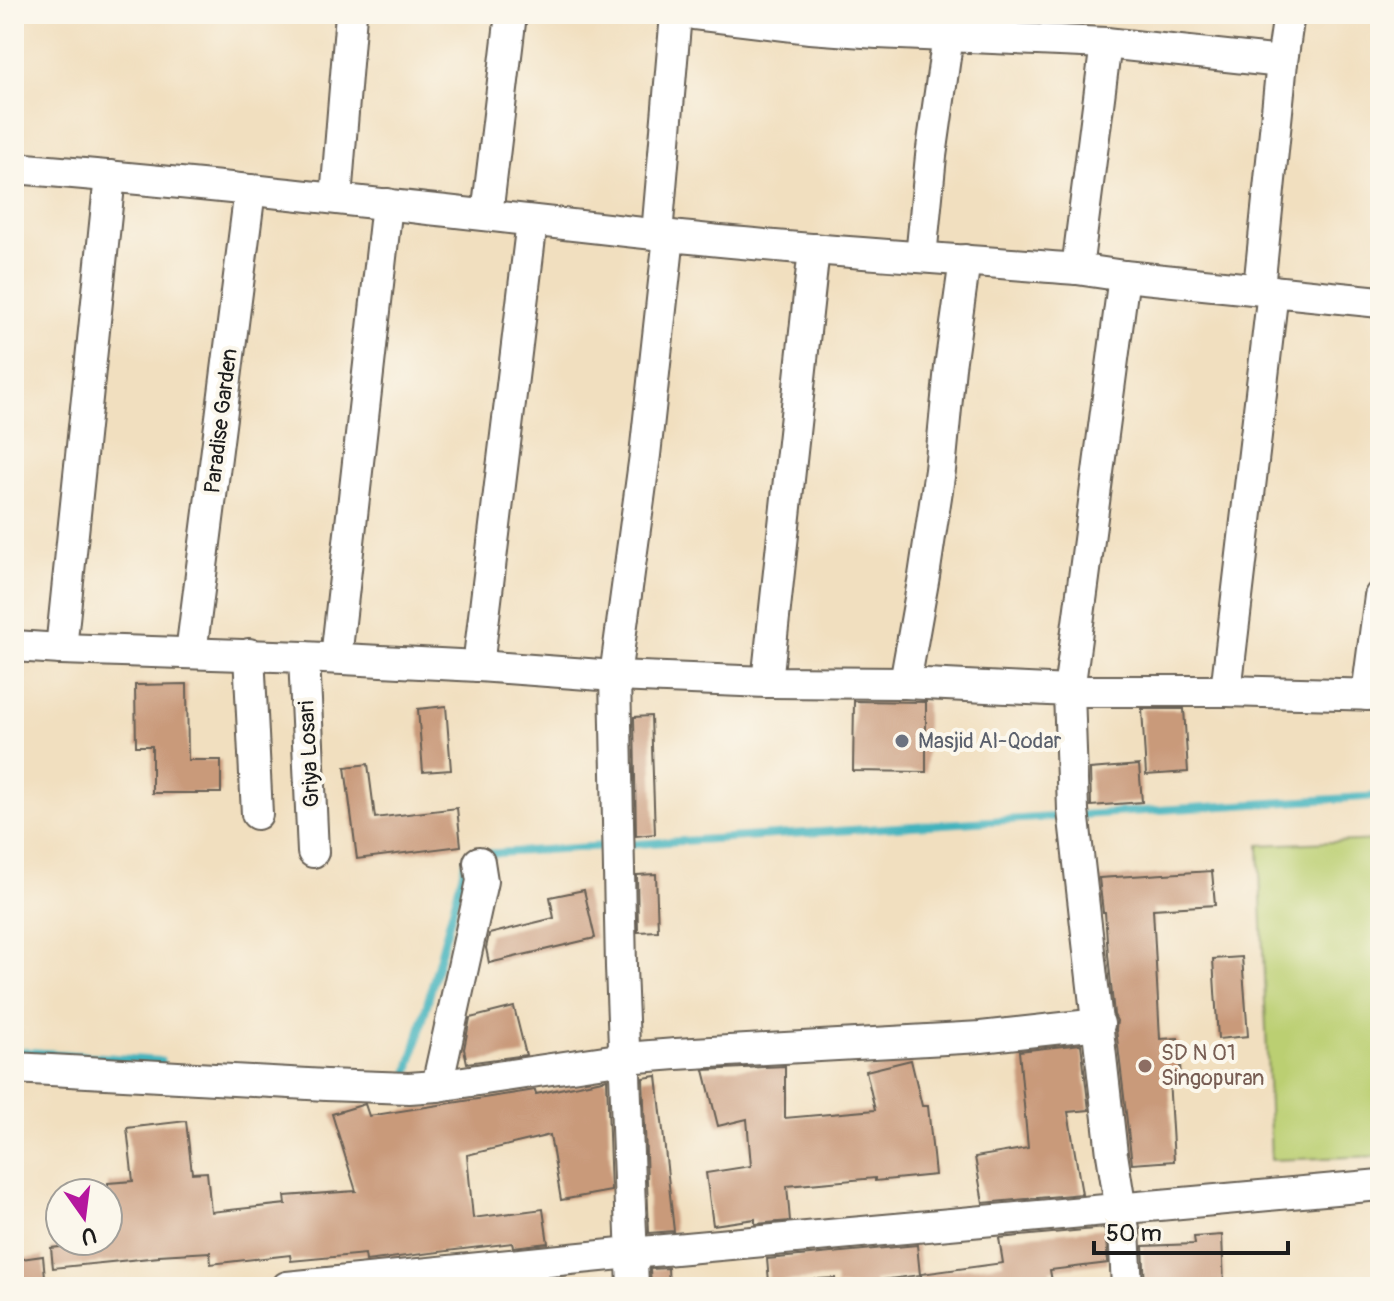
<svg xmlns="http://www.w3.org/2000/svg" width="1394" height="1301" viewBox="0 0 1394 1301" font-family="Pangolin,sans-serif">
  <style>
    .green { fill: #bbcf72; stroke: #6c7647; stroke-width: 2 }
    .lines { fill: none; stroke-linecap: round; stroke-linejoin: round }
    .stream { stroke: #43b3bd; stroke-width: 8 }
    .building { fill: #c99a7a }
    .minor-casing { stroke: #676055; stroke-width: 34 }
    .minor { stroke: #fff; stroke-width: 30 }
    .worship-dot { fill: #6b7280; stroke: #fbf7ec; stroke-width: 3 }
    .education-dot { fill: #8d6e63; stroke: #fbf7ec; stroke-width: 3 }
    .labels { text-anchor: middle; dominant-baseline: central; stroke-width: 8; stroke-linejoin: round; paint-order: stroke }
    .street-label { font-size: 22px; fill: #1c1c1c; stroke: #fbf7ec }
    .worship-label { font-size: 22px; fill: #5b616d; stroke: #fbf7ec; text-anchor: start }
    .education-label { font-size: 22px; fill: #785e54; stroke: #fbf7ec; text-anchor: start }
  </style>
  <rect width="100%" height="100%" fill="#fbf7ec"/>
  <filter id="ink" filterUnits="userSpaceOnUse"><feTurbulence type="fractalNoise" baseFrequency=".0125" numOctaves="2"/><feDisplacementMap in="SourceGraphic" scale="16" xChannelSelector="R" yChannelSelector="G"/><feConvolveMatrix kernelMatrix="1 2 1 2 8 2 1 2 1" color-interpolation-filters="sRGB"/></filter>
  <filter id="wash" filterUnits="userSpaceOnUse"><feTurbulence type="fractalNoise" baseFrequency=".006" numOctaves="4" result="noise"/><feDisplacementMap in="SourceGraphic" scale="32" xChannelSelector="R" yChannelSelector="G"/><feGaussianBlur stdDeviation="1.8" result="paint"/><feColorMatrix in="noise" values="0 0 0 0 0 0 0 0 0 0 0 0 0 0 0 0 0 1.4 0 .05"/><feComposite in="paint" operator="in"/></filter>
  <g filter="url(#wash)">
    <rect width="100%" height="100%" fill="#f1dfbf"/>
    <path class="green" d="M 1380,840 L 1380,1156 L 1271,1160 L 1259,845 Z"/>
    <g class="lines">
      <g class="stream">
        <path d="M 1081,815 L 1380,796"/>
        <path d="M 483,854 L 1068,816"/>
        <path d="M 14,1051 L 161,1061"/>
        <path d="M 402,1078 L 407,1078 L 467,857"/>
      </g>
    </g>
    <g id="blocks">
      <g class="building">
        <path d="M 187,684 L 188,760 L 221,760 L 221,793 L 152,793 L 152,746 L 136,746 L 135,685 Z"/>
        <path d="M 854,701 L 926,702 L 926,772 L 853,771 Z"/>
        <path d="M 446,706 L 451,770 L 423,772 L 418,709 Z"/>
        <path d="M 1142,709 L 1184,709 L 1188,772 L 1146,775 Z"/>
        <path d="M 651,716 L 655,834 L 636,836 L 634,717 Z"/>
        <path d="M 368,764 L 375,818 L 457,808 L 461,846 L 357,859 L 345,767 Z"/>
        <path d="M 1139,765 L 1142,802 L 1091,806 L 1090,769 Z"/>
        <path d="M 1212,871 L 1215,905 L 1153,909 L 1160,1039 L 1178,1038 L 1181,1078 L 1169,1079 L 1174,1161 L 1132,1164 L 1116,1029 L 1117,1021 L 1114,1015 L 1108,954 L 1105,912 L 1103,912 L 1099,878 Z"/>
        <path d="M 656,874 L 658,931 L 638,932 L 637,875 Z"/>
        <path d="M 584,890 L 595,938 L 489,963 L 486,948 L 489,934 L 554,918 L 550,897 Z"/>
        <path d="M 1242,957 L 1248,1036 L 1218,1039 L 1213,959 Z"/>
        <path d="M 514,1007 L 526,1055 L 467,1063 L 464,1049 L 470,1018 Z"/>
        <path d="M 1081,1044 L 1089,1110 L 1068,1112 L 1082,1194 L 983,1203 L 975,1157 L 1028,1148 L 1019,1051 Z"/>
        <path d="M 911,1060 L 922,1106 L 928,1106 L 935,1175 L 875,1181 L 875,1178 L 787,1186 L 790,1221 L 755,1224 L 755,1219 L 713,1225 L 706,1173 L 751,1166 L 747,1119 L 718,1126 L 704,1070 L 785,1066 L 785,1118 L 875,1110 L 866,1071 Z"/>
        <path d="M 657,1076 L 674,1231 L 649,1233 L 643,1078 Z"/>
        <path d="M 607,1079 L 611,1191 L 561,1200 L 550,1135 L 467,1155 L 473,1218 L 543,1209 L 548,1243 L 513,1247 L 512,1243 L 366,1261 L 365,1254 L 291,1261 L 290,1255 L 211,1264 L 210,1252 L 159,1255 L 159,1257 L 53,1268 L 51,1248 L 108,1242 L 108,1183 L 133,1181 L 127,1128 L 186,1121 L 192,1173 L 207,1172 L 211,1212 L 286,1204 L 285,1196 L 356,1191 L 332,1114 L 365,1104 L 369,1116 L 535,1090 L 536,1094 Z"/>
        <path d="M 1105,1228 L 1108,1263 L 1050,1270 L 1053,1287 L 922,1287 L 921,1274 L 1003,1263 L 999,1238 Z"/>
        <path d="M 1222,1235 L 1224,1287 L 1145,1287 L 1143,1246 L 1195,1244 L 1194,1237 Z"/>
        <path d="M 917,1245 L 920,1275 L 874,1281 L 875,1287 L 836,1287 L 835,1278 L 769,1282 L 767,1259 Z"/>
        <path d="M 43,1256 L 46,1287 L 14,1287 L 14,1260 Z"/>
        <path d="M 668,1268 L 669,1287 L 651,1287 L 650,1269 Z"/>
      </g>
    </g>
  </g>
  <g filter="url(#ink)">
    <use href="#blocks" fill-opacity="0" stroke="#676055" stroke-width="2"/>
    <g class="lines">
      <defs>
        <g id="minor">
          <path d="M 694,14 L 810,28 L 877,33 L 1106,43 L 1282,62"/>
          <path d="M 14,168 C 234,186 453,212 672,236 C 806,251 942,258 1077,269 L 1124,276 L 1380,302"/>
          <path d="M 336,198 L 351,14"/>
          <path d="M 487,215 L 511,14"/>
          <path d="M 657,234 L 676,14"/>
          <path d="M 921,257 L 931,156 L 948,36"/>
          <path d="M 1077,269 L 1106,43"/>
          <path d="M 1124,276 L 1069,691 L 1073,810 L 1112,1154 L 1124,1230 L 1127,1287"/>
          <path d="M 1259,288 L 1282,62 L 1289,14"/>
          <path d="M 14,646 L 61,649 L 304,657 L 478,666 L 615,676 L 767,682 L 905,683 L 1069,691 L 1226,691 L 1380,695"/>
          <path d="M 61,649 L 110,176"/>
          <path d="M 191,653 L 250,190"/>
          <path d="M 249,654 L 257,814"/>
          <path d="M 304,657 L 313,852"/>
          <path d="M 336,658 L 387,204"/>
          <path d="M 478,666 L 532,221"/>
          <path d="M 767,682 L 814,249"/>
          <path d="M 905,683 L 924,576 L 940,470 L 950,367 L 965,260"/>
          <path d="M 1226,691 L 1273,291"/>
          <path d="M 1367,695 L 1380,596"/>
          <path d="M 14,1068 L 326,1085 L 409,1088 L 437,1086 L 625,1058 L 676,1054 L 981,1037 L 1099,1024"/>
          <path d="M 437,1086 L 482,881 L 479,862"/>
          <path d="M 287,1287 L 631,1253 L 1380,1185"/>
          <path d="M 633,1287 L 621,967 L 615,676 L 645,455 L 669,236"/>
        </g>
      </defs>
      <use href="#minor" class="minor-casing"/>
      <use href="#minor" class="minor"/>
    </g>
  </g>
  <circle class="worship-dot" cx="902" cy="741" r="8"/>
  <circle class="education-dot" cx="1145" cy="1066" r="8"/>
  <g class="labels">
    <g class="street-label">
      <text transform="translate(221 421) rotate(-83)">Paradise Garden</text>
      <text transform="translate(309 754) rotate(-93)">Griya Losari</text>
    </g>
    <g class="worship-label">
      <text x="918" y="741">Masjid Al-Qodar</text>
    </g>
    <g class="education-label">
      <text x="1161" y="1053">SD N 01<tspan x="1161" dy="25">Singopuran</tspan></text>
    </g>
  </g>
  <rect width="1394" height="1301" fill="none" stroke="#fbf7ec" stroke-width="48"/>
  <g transform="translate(84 1217) rotate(166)"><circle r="38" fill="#fbf7ec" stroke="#a29f99" stroke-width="2"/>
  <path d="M0-6L14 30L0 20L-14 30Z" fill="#b5179e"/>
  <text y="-12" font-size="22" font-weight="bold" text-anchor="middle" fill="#1c1c1c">U</text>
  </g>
  <path d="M1094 1241v12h194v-12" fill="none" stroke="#1c1c1c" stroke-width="4"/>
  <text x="1106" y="1241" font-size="24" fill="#1c1c1c" stroke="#fbf7ec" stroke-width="6" paint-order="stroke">50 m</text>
</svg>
